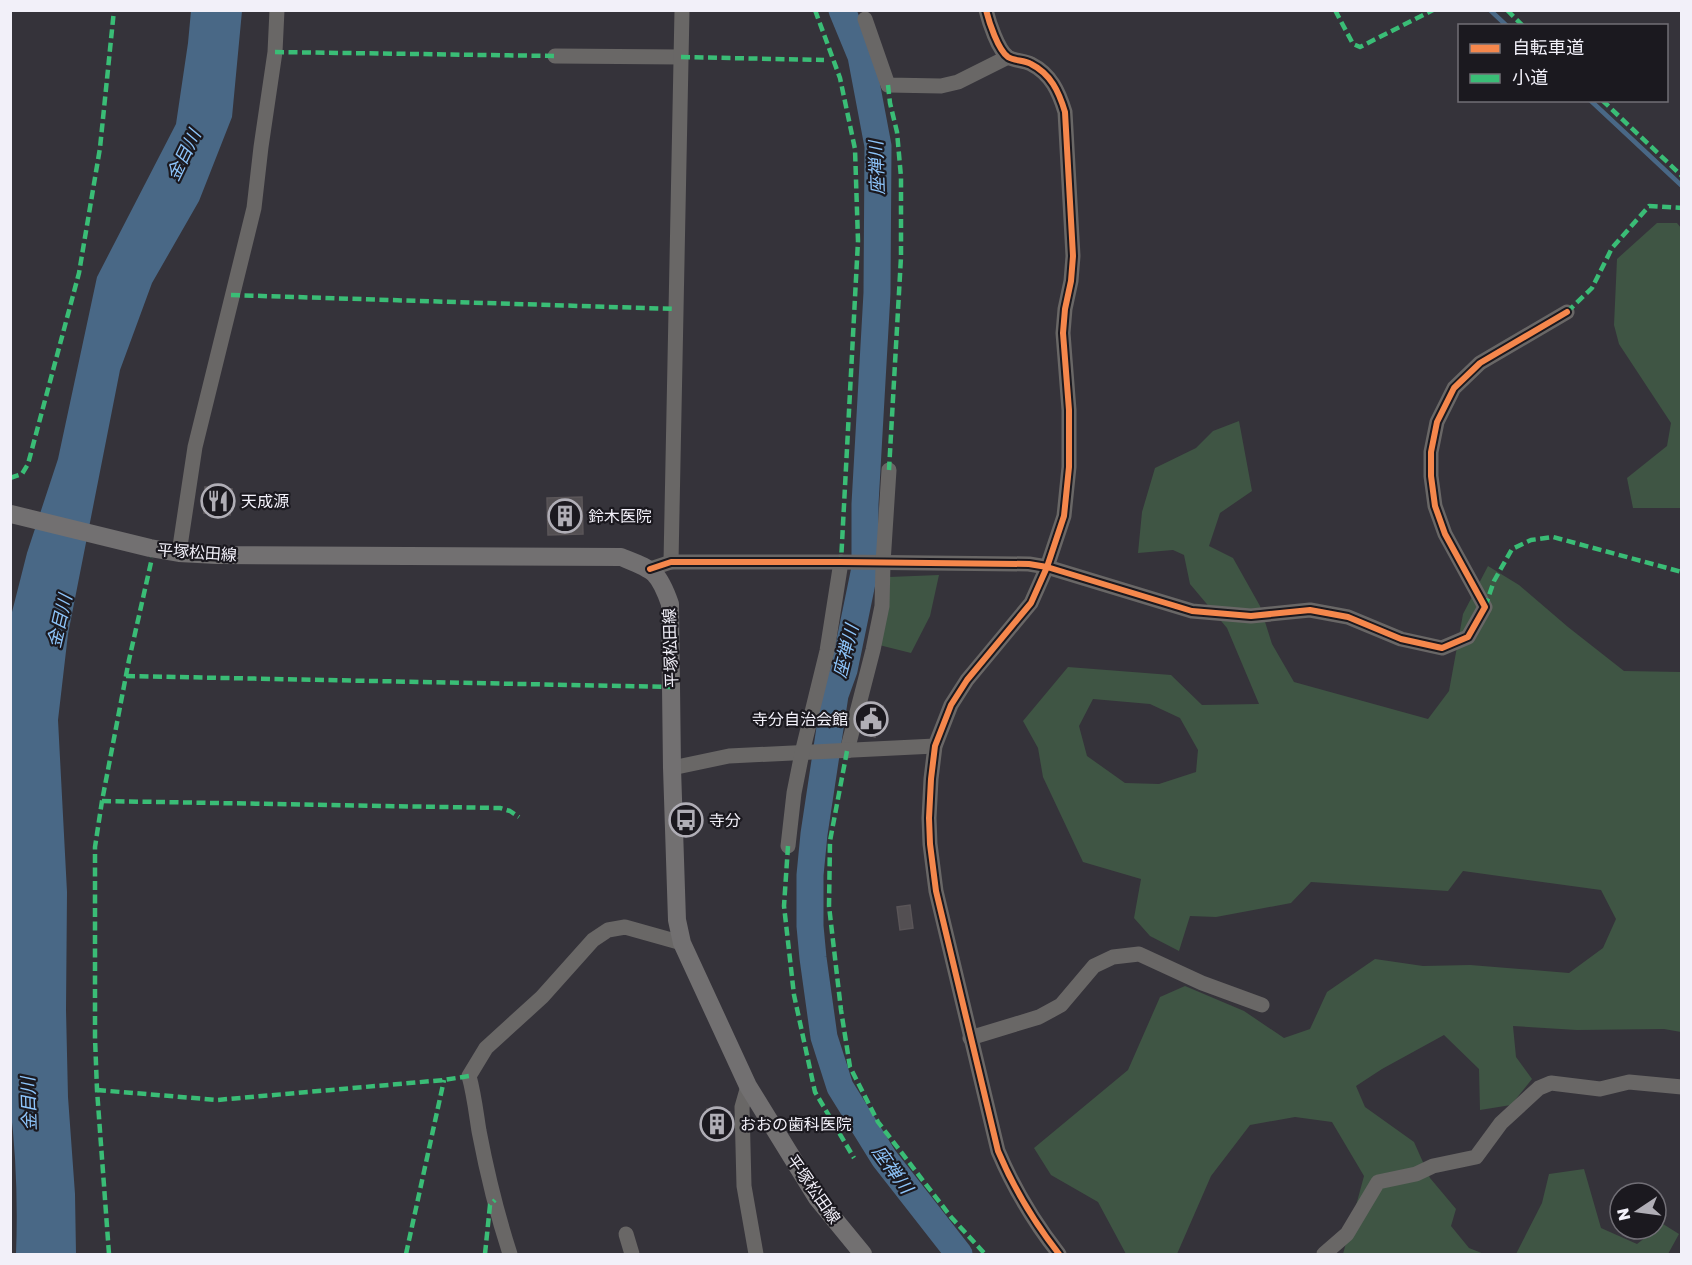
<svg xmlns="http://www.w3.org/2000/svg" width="1692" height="1265" viewBox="0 0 1692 1265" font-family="'Golos Text','Noto Sans JP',sans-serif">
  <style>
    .green { fill: #3f5544; fill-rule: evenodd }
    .water { fill: #496886 }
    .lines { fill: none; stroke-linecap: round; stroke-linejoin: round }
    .stream { stroke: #496886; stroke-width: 4.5 }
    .river { stroke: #496886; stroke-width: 27 }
    .building { fill: #534f52; stroke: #5a5558; stroke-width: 1.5 }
    .minor { stroke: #696766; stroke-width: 15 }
    .major { stroke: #727071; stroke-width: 18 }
    .quiet { stroke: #3abd76; stroke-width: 4.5; stroke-dasharray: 9 4.5; stroke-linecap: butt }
    .cycleway-casing { stroke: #1b191f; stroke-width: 10 }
    .cycleway { stroke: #f5874c; stroke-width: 6 }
    .labels { text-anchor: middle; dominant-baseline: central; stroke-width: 4.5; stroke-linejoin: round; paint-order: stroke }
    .poi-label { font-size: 16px; fill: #f2f0f9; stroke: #1b191f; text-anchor: start }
    .street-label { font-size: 16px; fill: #f2f0f9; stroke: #1b191f }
    .water-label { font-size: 18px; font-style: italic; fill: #8dc4fa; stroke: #1b191f }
  </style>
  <rect width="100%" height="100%" fill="#35333a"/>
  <g class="green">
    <path d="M 1657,223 L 1677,223 L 1681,228 L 1681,510 L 1681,508 L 1633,508 L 1627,478 L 1667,446 L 1671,423 L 1619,344 L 1614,325 L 1617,259 Z"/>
    <path d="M 1239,421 L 1252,491 L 1220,513 L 1209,546 L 1233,558 L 1260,606 L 1272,644 L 1294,682 L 1428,719 L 1449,691 L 1463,614 L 1488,566 L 1519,585 L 1568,627 L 1624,671 L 1681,672 L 1681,1032 L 1664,1029 L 1577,1030 L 1513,1026 L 1516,1057 L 1532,1079 L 1511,1105 L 1480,1110 L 1479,1069 L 1444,1035 L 1382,1069 L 1356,1086 L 1365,1107 L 1414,1142 L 1430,1178 L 1456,1209 L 1451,1226 L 1469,1248 L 1484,1254 L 1343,1254 L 1364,1176 L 1332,1122 L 1295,1117 L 1250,1125 L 1211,1176 L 1177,1254 L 1126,1254 L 1098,1202 L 1051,1175 L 1034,1148 L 1128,1070 L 1160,997 L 1185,986 L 1244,1011 L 1284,1038 L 1310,1029 L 1327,992 L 1375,959 L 1423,966 L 1470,965 L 1569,973 L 1603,948 L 1616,919 L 1601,890 L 1463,871 L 1448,891 L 1311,882 L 1291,903 L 1216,917 L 1190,916 L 1179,951 L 1150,936 L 1134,918 L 1141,879 L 1083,862 L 1043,777 L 1038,748 L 1023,721 L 1068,667 L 1171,675 L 1202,705 L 1259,704 L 1227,628 L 1190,584 L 1184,555 L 1173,550 L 1138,553 L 1142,512 L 1155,468 L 1196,448 L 1213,431 ZM 1093,699 L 1150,704 L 1180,718 L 1198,750 L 1196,772 L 1159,784 L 1125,783 L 1087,756 L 1079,726 Z"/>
    <path d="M 939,575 L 930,616 L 911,653 L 879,645 L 889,577 Z"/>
    <path d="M 1584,1169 L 1601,1228 L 1637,1244 L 1663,1224 L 1679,1234 L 1668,1254 L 1516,1254 L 1542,1203 L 1549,1174 Z"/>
  </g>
  <path class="water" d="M 191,11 L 242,11 L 232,117 L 199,201 L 152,283 L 120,370 L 68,634 L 58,720 L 67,892 L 66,1010 L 68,1097 L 75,1194 L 76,1254 L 16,1254 C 18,1204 16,1153 10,1103 L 11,616 L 27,553 L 58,459 L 97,277 L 176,124 L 188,43 Z"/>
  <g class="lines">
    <g class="stream">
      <path d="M 1490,10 L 1507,26"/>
      <path d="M 1590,100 L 1682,186"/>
    </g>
    <path class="river" d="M 842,10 L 861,56 L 878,146 L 877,293 L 865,504 L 865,568 L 844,670 L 835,695 L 814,834 L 810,875 L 810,926 L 813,958 L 824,1037 L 840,1087 L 884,1158 L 959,1254"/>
  </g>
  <g class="building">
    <path d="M 205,487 L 232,489 L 230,515 L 204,513 Z"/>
    <path d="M 582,497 L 583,534 L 548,535 L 547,498 Z"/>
    <path d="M 869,703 L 883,706 L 875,737 L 862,733 Z"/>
    <path d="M 910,905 L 913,928 L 900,930 L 897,907 Z"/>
    <path d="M 707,1109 L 730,1112 L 727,1135 L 704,1132 Z"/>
  </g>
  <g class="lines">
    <g class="minor">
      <path d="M 986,10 C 989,22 998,50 1008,57 C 1014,61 1024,60 1031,64 C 1051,74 1059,92 1065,112 L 1073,256 L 1071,281 L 1065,309 L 1063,333 L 1069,410 L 1069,467 L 1064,516 L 1047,567 L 1031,603 L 967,680 L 951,705 L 935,746 L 931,779 L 929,818 L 930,844 L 936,891 L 998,1151 C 1014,1189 1034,1222 1059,1254"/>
      <path d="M 865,19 L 888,85 L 941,86 L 958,82 L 1008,57"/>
      <path d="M 555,56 L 681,57"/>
      <path d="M 179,553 L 195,447 L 254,208 L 261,147 L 275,52 L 277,10"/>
      <path d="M 671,562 L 682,10"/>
      <path d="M 650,569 L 671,562 L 841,562 L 1029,564 L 1047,567 L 1192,611 L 1251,616 L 1310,610 L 1348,617 L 1401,639 L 1442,648 L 1468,637 L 1485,607 L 1445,534 L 1435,506 L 1431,476 L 1431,452 L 1437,422 L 1454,388 L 1480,363 L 1567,312"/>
      <path d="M 847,751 L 873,650 L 882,606 L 883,563 L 889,470"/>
      <path d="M 672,768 L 729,756 L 935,746"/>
      <path d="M 788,846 L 794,793 L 802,753 L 827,651 L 841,562"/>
      <path d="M 970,1038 L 1039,1017 L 1061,1005 L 1094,966 L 1113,957 L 1139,954 L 1202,983 L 1262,1005"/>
      <path d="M 748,1086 L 742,1107 L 744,1186 L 756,1254"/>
      <path d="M 626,1234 L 632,1254"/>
      <path d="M 510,1254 C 497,1214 487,1173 479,1131 C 476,1112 474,1094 469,1076 L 486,1048 L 542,997 L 593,940 L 608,930 L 625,927 L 682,943"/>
      <path d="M 1324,1254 L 1347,1234 L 1378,1182 L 1416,1174 L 1433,1166 L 1476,1157 L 1501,1123 L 1539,1088 L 1551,1083 L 1600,1089 L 1629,1082 L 1682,1087"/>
    </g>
    <path class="major" d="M 11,514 L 150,548 L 179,553 L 217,555 L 621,557 C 653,570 658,570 670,604 L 672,768 L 677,920 L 682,943 L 748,1086 L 817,1198 L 863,1254"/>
    <g class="quiet">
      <path d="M 815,10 L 840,78 L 855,149 L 858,241 L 841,562"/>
      <path d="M 1335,10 L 1353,44 L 1360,47 L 1433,10"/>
      <path d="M 1507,10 L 1523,26"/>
      <path d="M 275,52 L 555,56"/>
      <path d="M 681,57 L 824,60"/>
      <path d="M 888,85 L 890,103 L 897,132 L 901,177 L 901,257 L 889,470"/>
      <path d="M 1602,100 L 1682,176"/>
      <path d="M 231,295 L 676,309"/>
      <path d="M 1567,312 L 1592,288 L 1612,248 L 1649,206 L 1682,208"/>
      <path d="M 10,478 L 22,474 L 28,464 L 79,273 L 100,148 L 114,10"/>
      <path d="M 1485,607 L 1494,581 L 1512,549 L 1531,540 L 1553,537 L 1682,572"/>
      <path d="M 126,676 L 671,687"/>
      <path d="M 847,751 L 830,841 L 829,906 L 841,1010 L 850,1067 L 878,1122 L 951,1217 L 985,1254"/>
      <path d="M 102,801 L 500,808 L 510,811 L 519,817"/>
      <path d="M 788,846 L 784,906 L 794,995 L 815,1092 L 854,1158"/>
      <path d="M 97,1090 L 217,1100 L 444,1080 L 469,1076"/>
      <path d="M 109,1254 L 97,1090 L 95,1038 L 95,847 L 102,801 L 129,660 L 152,558"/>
      <path d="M 406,1254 L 444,1080"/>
      <path d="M 485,1254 L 490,1205 L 495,1200"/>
    </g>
    <defs>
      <g id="cycleway">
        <path d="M 986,10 C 989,22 998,50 1008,57 C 1014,61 1024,60 1031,64 C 1051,74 1059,92 1065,112 L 1073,256 L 1071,281 L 1065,309 L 1063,333 L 1069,410 L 1069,467 L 1064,516 L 1047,567 L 1031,603 L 967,680 L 951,705 L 935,746 L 931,779 L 929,818 L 930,844 L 936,891 L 998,1151 C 1014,1189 1034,1222 1059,1254"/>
        <path d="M 650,569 L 671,562 L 841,562 L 1029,564 L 1047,567 L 1192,611 L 1251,616 L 1310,610 L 1348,617 L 1401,639 L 1442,648 L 1468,637 L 1485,607 L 1445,534 L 1435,506 L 1431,476 L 1431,452 L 1437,422 L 1454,388 L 1480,363 L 1567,312"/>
      </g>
    </defs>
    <use href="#cycleway" class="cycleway-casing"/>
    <use href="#cycleway" class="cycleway"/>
  </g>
  <defs>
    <symbol id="restaurant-ring" viewBox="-11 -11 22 22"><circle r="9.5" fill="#1b191f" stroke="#b0aeb6" stroke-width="1.5"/><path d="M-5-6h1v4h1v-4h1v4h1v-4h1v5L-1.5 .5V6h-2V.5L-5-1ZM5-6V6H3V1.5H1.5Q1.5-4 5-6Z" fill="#b0aeb6"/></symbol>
    <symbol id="building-ring" viewBox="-11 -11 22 22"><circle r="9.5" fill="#1b191f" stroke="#b0aeb6" stroke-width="1.5"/><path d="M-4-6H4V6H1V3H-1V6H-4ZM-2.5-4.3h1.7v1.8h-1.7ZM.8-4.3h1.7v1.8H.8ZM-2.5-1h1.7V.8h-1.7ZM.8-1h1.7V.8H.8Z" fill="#b0aeb6"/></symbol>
    <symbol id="civic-ring" viewBox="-11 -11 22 22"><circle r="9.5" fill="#1b191f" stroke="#b0aeb6" stroke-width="1.5"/><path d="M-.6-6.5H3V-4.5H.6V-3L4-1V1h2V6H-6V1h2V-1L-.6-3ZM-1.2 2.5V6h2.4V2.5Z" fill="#b0aeb6"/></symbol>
    <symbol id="bus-ring" viewBox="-11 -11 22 22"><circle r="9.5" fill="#1b191f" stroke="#b0aeb6" stroke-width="1.5"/><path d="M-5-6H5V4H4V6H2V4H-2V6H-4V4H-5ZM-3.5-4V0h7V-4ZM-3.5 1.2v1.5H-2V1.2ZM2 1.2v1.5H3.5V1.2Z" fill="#b0aeb6"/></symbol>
  </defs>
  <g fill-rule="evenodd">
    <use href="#restaurant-ring" x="199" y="482" width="38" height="38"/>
    <use href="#building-ring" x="546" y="497" width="38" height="38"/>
    <use href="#civic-ring" x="852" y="700" width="38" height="38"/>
    <use href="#bus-ring" x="667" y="801" width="38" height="38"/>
    <use href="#building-ring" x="698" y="1105" width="38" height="38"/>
  </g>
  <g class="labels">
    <g class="poi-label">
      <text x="241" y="501">天成源</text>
      <text x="588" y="516">鈴木医院</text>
      <text x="848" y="719" text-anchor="end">寺分自治会館</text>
      <text x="709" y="820">寺分</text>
      <text x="740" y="1124">おおの歯科医院</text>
    </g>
    <g class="street-label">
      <text transform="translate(197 552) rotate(4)">平塚松田線</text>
      <text transform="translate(670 648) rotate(-92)">平塚松田線</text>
      <text transform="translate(814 1189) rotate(55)">平塚松田線</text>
    </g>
    <g class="water-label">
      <text transform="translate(183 155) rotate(-64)">金目川</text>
      <text transform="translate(876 168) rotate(-92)">座禅川</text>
      <text transform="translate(59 621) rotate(-77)">金目川</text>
      <text transform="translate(845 651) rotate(-76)">座禅川</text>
      <text transform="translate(28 1104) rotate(-92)">金目川</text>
      <text transform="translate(893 1169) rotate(54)">座禅川</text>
    </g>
  </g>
  <rect width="1692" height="1265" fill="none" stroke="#f2f0f9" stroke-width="24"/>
  <rect x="1458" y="24" width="210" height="78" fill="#1b191f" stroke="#716f76" stroke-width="1.5"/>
  <rect x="1470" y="44" width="30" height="9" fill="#f5874c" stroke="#716f76" stroke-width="1.5"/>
  <text x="1512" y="54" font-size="18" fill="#f2f0f9">自転車道</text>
  <rect x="1470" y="74" width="30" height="9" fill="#3abd76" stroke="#716f76" stroke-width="1.5"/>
  <text x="1512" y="84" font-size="18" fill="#f2f0f9">小道</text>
  <g transform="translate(1638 1211) rotate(257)"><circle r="28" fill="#1b191f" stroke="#716f76" stroke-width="1.5"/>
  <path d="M0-4.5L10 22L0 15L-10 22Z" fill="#b0aeb6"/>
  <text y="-9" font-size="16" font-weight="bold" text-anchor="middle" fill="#f2f0f9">N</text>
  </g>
</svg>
